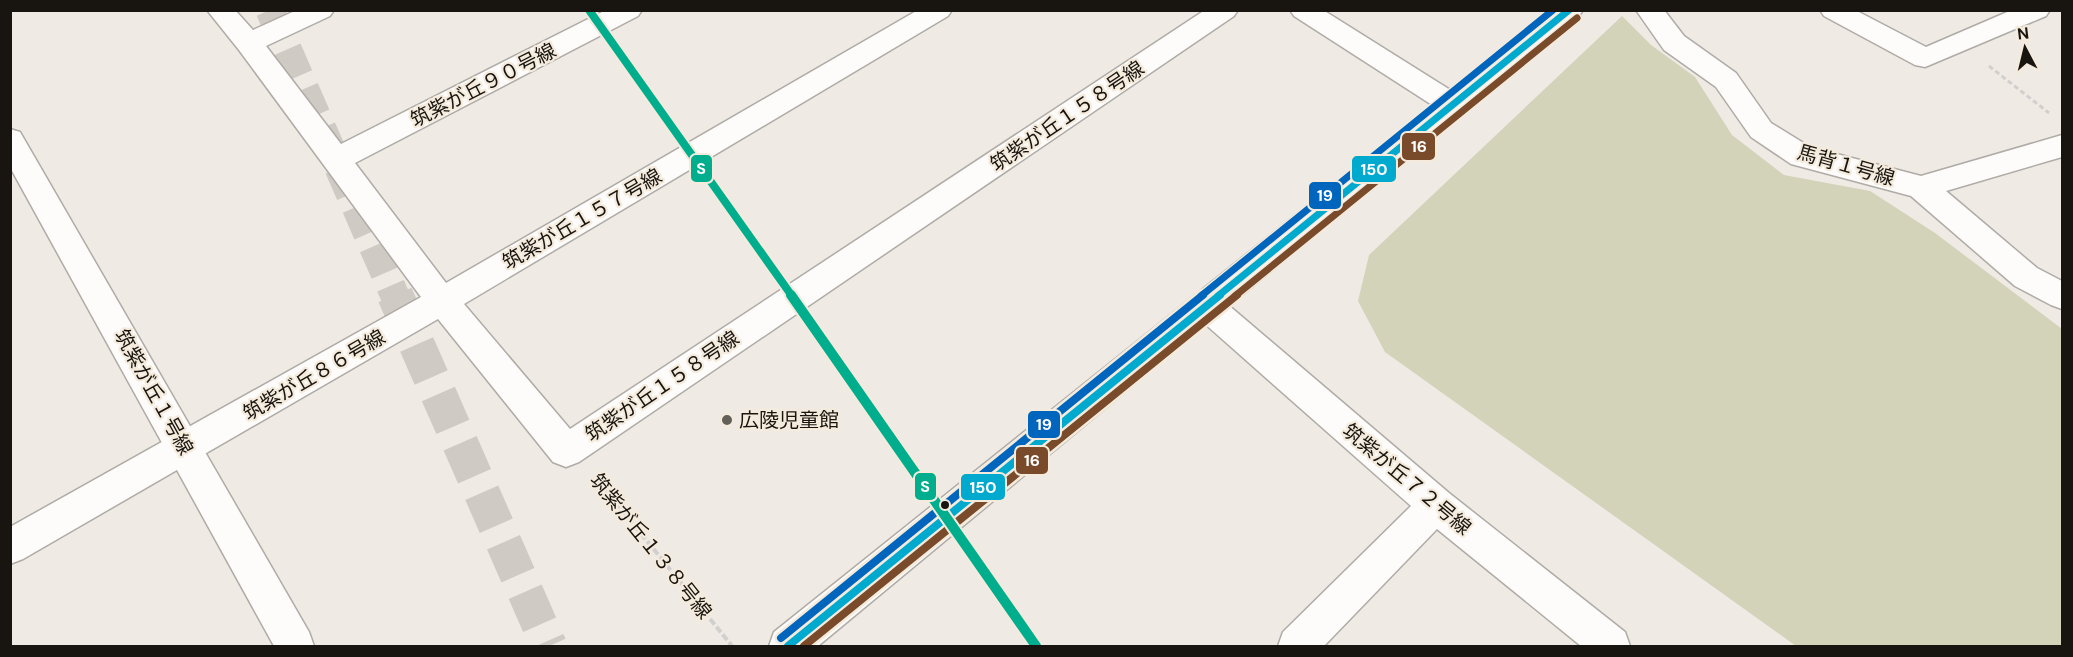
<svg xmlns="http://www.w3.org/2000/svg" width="2073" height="657" viewBox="0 0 2073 657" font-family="'DM Sans','Noto Sans JP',sans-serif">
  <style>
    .green { fill: #d2d3b9 }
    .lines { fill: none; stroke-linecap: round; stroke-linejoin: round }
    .secondary-tunnel-far1 { stroke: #cfcac3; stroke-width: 29; stroke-dasharray: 29 14; stroke-linecap: butt }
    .secondary-tunnel { stroke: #cfcac3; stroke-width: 36; stroke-dasharray: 36 18; stroke-linecap: butt }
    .street-casing { stroke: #afaba6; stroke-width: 3 }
    .secondary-casing { stroke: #afaba6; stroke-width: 3 }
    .path-far1 { stroke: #d2d0cf; stroke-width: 3; stroke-dasharray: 5 3; stroke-linecap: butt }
    .path { stroke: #d2d0cf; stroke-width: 4; stroke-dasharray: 7 3; stroke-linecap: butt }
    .street { fill: #fdfcfb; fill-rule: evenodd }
    .secondary { fill: #fdfcfb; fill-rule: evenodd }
    .bus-1-far1-casing { stroke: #f5ebdd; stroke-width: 10 }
    .bus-1-casing { stroke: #f5ebdd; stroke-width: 13 }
    .bus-2-far1-casing { stroke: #f5ebdd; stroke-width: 10 }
    .bus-2-casing { stroke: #f5ebdd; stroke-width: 13 }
    .bus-3-far1-casing { stroke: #f5ebdd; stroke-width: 10 }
    .bus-3-casing { stroke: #f5ebdd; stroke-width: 13 }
    .bus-1-far1 { stroke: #00a9ce; stroke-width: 7 }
    .bus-1 { stroke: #00a9ce; stroke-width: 8 }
    .bus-2-far1 { stroke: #7a4b2a; stroke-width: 7 }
    .bus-2 { stroke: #7a4b2a; stroke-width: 8 }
    .bus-3-far1 { stroke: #0065bd; stroke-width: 7 }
    .bus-3 { stroke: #0065bd; stroke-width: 8 }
    .metro-1-far1-casing { stroke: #f5ebdd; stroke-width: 12 }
    .metro-1-casing { stroke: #f5ebdd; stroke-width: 14 }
    .metro-1-far1 { stroke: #00ae8e; stroke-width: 8 }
    .metro-1 { stroke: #00ae8e; stroke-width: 10 }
    .poi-dot { fill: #63605a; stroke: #f5ebdd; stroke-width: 2 }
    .bus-dot { fill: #181510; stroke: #f5ebdd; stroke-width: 2 }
    .labels { text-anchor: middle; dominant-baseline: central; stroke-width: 4.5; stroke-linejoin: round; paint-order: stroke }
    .street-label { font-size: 20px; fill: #181510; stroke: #f5ebdd }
    .poi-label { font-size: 20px; fill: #181510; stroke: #f5ebdd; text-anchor: start }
    .line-badge { stroke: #f5ebdd; stroke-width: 2 }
    .badge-label { font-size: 16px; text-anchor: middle; font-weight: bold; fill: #fff }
  </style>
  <rect width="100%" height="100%" fill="#efeae3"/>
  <path class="green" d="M 1622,16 L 1651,45 L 1695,77 L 1732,135 L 1784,175 L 1870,191 L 1935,233 L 2062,329 L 2062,646 L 1796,646 L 1385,352 L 1358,301 L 1369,255 Z"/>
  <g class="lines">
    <path class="secondary-tunnel-far1" d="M 270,10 L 395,296"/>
    <path class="secondary-tunnel" d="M 395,295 L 549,646"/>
    <defs>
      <g id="street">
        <path d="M 207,10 L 235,10 L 253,30 L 297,10 L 334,10 L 330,16 L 266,46 L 341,144 L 606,10 L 642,10 L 638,16 L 355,163 L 446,283 L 918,10 L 952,10 L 948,16 L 464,304 L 570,429 L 1205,10 L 1238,10 L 1234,16 L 579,462 L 566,467 L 553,462 L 438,319 L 23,559 L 10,564 L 10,527 L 421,297 L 239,50 Z"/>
        <path d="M 1290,10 L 1323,10 L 1463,98 L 1467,105 L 1463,112 L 1453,115 L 1443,112 L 1294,16 Z"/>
        <path d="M 1636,10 L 1664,10 L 1684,36 L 1736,73 L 1771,123 L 1810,147 L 1921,176 L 2062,135 L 2062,157 L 1946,191 L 2037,268 L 2062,281 L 2062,309 L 2051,305 L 2015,286 L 1911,196 L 1791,164 L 1751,137 L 1716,87 L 1664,50 Z"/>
        <path d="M 1820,10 L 1855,10 L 1926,47 L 2012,10 L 2050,10 L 2046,16 L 1925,67 L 1915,65 L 1824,16 Z"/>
        <path d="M 1208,294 L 1220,298 L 1449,493 L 1625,632 L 1630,646 L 1581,646 L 1437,529 L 1324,646 L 1278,646 L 1283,632 L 1411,506 L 1196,316 L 1192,307 L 1196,298 Z"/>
      </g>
      <g id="secondary">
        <path d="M 1552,10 L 1583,10 L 1579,16 L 818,646 L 769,646 L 774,632 Z"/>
        <path d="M 10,129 L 20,132 L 309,632 L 314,646 L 274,646 L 10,167 Z"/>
      </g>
    </defs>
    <use href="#street" class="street-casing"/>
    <use href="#secondary" class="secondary-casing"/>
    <path class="path-far1" d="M 1989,66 L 2049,113"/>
    <path class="path" d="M 597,479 L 732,646"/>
    <use href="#street" class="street"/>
    <use href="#secondary" class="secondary"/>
    <defs>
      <path id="bus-1-far1" d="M 1218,296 L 1569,10"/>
      <path id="bus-1" d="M 788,646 L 1220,295"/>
      <path id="bus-2-far1" d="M 1235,296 L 1577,18"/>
      <path id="bus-2" d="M 804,646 L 1237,295"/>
      <path id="bus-3-far1" d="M 1201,296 L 1553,10"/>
      <path id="bus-3" d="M 781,638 L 1203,295"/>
    </defs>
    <use href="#bus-1-far1" class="bus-1-far1-casing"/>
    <use href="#bus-1" class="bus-1-casing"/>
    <use href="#bus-2-far1" class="bus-2-far1-casing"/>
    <use href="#bus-2" class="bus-2-casing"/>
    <use href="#bus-3-far1" class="bus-3-far1-casing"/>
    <use href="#bus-3" class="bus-3-casing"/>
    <use href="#bus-1-far1" class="bus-1-far1"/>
    <use href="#bus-1" class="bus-1"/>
    <use href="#bus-2-far1" class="bus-2-far1"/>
    <use href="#bus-2" class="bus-2"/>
    <use href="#bus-3-far1" class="bus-3-far1"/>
    <use href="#bus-3" class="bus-3"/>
    <defs>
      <path id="metro-1-far1" d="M 589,10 L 792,296"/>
      <path id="metro-1" d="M 791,295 L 1036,646"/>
    </defs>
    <use href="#metro-1-far1" class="metro-1-far1-casing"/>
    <use href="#metro-1" class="metro-1-casing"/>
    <use href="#metro-1-far1" class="metro-1-far1"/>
    <use href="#metro-1" class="metro-1"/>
  </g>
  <circle class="poi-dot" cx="727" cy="420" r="6"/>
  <circle class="bus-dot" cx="945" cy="505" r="5"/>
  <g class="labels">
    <g class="street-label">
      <text transform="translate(483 85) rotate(-27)">筑紫が丘９０号線</text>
      <text transform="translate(1067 116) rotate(-34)">筑紫が丘１５８号線</text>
      <text transform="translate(1846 165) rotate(16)">馬背１号線</text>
      <text transform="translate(582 219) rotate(-30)">筑紫が丘１５７号線</text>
      <text transform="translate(314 375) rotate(-30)">筑紫が丘８６号線</text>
      <text transform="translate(662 386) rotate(-34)">筑紫が丘１５８号線</text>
      <text transform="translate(154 392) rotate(61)">筑紫が丘１号線</text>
      <text transform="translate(1407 479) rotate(40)">筑紫が丘７２号線</text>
      <text transform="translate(651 546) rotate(51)">筑紫が丘１３８号線</text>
    </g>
    <g class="poi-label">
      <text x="739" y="420">広陵児童館</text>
    </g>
  </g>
  <g class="line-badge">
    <rect x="1401" y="132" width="35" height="29" rx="6" fill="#7a4b2a"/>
    <rect x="690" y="154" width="23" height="29" rx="6" fill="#00ae8e"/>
    <rect x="1351" y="155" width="46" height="28" rx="6" fill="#00a9ce"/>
    <rect x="1308" y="181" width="34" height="29" rx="6" fill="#0065bd"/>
    <rect x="1027" y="410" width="34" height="29" rx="6" fill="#0065bd"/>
    <rect x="1015" y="446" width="34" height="29" rx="6" fill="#7a4b2a"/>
    <rect x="914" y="472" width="23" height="29" rx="6" fill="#00ae8e"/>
    <rect x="960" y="473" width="46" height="28" rx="6" fill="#00a9ce"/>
  </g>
  <g class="badge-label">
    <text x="1419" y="152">16</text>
    <text x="701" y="174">S</text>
    <text x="1374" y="175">150</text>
    <text x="1325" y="201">19</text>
    <text x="1044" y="430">19</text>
    <text x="1032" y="466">16</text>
    <text x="925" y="492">S</text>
    <text x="983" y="493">150</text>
  </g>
  <rect width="2073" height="657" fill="none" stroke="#181510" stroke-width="24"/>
  <g transform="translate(2025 48) rotate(353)" stroke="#f5ebdd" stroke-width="4.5" paint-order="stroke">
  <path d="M0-4.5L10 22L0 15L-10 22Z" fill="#181510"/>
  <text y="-9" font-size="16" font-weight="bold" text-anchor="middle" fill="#181510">N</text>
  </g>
</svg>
